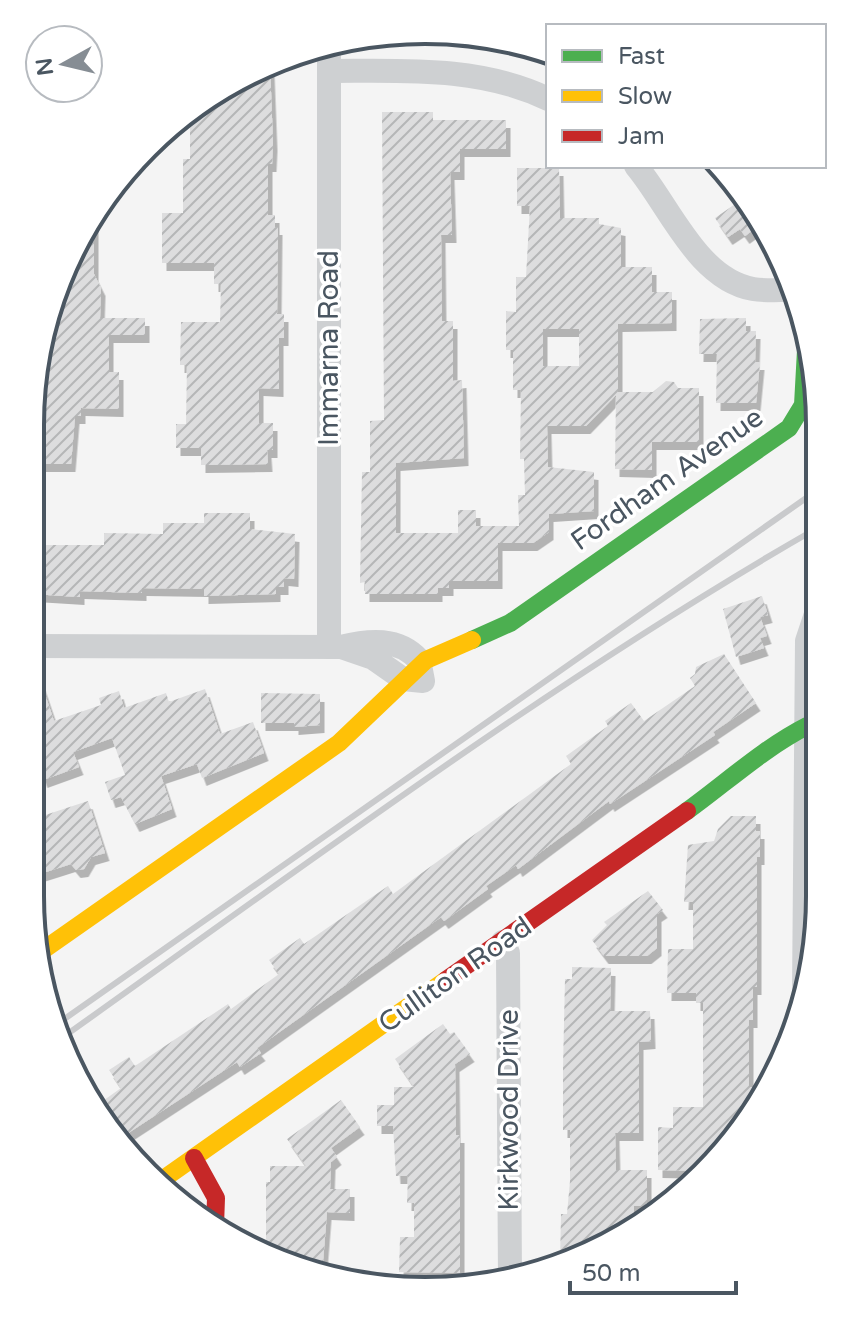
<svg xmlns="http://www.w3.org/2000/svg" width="850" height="1321" viewBox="0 0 850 1321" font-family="'Varela Round',sans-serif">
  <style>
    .building { fill: url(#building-hatch); fill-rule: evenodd; filter: url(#shadow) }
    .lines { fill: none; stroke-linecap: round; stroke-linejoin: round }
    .street { stroke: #ced0d2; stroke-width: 24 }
    .fast { stroke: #4caf50; stroke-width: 18 }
    .slow { stroke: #ffc107; stroke-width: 18 }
    .jam { stroke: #c62828; stroke-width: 18 }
    .rail { stroke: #c9cacc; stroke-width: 6 }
    .labels { text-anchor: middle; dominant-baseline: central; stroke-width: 7; stroke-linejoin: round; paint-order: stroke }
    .street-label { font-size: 28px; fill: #4a5661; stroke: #fff }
    .rim { fill: none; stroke: #4a5661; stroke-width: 4 }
  </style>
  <defs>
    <pattern id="building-hatch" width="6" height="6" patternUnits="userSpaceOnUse" patternTransform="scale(2)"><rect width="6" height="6" fill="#ddddde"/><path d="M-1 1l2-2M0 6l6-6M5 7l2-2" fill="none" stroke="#b5b6b7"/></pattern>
    <filter id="shadow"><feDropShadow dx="4.5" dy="8" stdDeviation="0" flood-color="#0004"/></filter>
  </defs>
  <rect width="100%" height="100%" fill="#f4f4f4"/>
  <g class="building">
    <path d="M 270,66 L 273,143 L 272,164 L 268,164 L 268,215 L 275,215 L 275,227 L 278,227 L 277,314 L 284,314 L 284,338 L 279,338 L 279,389 L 259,388 L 259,423 L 273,423 L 273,450 L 267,450 L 268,464 L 201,465 L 201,448 L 176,448 L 176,424 L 186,424 L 187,365 L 180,365 L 181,322 L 220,322 L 221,284 L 214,284 L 214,263 L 162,263 L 162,213 L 183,213 L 183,159 L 190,159 L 190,117 L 250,71 Z"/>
    <path d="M 382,112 L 433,112 L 433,120 L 506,120 L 506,149 L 460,149 L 460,172 L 450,172 L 452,235 L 441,235 L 442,321 L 453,321 L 453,381 L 462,380 L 464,458 L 396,463 L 396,533 L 458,533 L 458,510 L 476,510 L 476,526 L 519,526 L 518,495 L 525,495 L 524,459 L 520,459 L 521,390 L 513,390 L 513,350 L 506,350 L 506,311 L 516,312 L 516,277 L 526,277 L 530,206 L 517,206 L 517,168 L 559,168 L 560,218 L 599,218 L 599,224 L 621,228 L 621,267 L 652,267 L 652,292 L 672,292 L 672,323 L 618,324 L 618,392 L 653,392 L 666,381 L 674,382 L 678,388 L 699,388 L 699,442 L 652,442 L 652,470 L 615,469 L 616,395 L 586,426 L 547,426 L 548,467 L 594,472 L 594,511 L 549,514 L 549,532 L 533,543 L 498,543 L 498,581 L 449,581 L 449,588 L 438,588 L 438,594 L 365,594 L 365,582 L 360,583 L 362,472 L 370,472 L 370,421 L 384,420 ZM 543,329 L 579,329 L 579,366 L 543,366 Z"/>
    <path d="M 741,200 L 760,225 L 745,236 L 740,229 L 728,237 L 715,218 Z"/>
    <path d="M 94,218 L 94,274 L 101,288 L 100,318 L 145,318 L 145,335 L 109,335 L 109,372 L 119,372 L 119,409 L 81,408 L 81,416 L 75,416 L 71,464 L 33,464 L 33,373 L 60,273 Z"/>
    <path d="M 746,318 L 746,331 L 756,331 L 755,362 L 760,362 L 756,403 L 716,403 L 717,354 L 699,354 L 700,319 Z"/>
    <path d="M 204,513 L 250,513 L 250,529 L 295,534 L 294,579 L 284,578 L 284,587 L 276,587 L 276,594 L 204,596 L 204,589 L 142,588 L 142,593 L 80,591 L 80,597 L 32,594 L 32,545 L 104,545 L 104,533 L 163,534 L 163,523 L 204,523 Z"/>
    <path d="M 762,596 L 768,615 L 760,617 L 767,636 L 760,638 L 764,648 L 736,657 L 723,609 Z"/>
    <path d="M 724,654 L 756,703 L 713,732 L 715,735 L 610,804 L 609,801 L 518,869 L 516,865 L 486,886 L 488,889 L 444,921 L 441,917 L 257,1048 L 261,1053 L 240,1067 L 237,1062 L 119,1139 L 97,1116 L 93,1108 L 121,1088 L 109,1070 L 129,1057 L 135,1066 L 228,1004 L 231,1009 L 279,974 L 269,960 L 300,938 L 304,944 L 388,886 L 393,894 L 571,764 L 566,756 L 608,726 L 605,721 L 631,703 L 644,721 L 695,686 L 690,678 L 695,674 L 696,667 Z"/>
    <path d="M 32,662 L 34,662 L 54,721 L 101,705 L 99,698 L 119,691 L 124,708 L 166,693 L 169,702 L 205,689 L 220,734 L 253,722 L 264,753 L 202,778 L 197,764 L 161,776 L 172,809 L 135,824 L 121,797 L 111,800 L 105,782 L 125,775 L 112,738 L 73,752 L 79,767 L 43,780 L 31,745 Z"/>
    <path d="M 261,693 L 320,694 L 320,725 L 294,727 L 294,723 L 261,723 Z"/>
    <path d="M 88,801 L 105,853 L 91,857 L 84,869 L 76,870 L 71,864 L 30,877 L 30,844 L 40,840 L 33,819 Z"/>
    <path d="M 731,816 L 756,816 L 756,831 L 760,831 L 760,857 L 757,857 L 757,987 L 753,987 L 753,1020 L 749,1020 L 749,1087 L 755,1087 L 755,1103 L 722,1156 L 706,1171 L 658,1170 L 658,1127 L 673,1128 L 673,1107 L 703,1107 L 703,1003 L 696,1003 L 696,993 L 667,993 L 668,949 L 693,949 L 693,902 L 684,902 L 688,845 L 714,841 L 718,829 Z"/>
    <path d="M 648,891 L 663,910 L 657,914 L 657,948 L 647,956 L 604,956 L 592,940 L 607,925 L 604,922 Z"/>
    <path d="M 572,967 L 611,968 L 610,1011 L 650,1011 L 651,1041 L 639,1042 L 639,1133 L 615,1133 L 616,1170 L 647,1170 L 647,1206 L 634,1206 L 634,1229 L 560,1263 L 561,1214 L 567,1214 L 570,1181 L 570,1130 L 563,1130 L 563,1068 L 565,979 L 572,979 Z"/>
    <path d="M 443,1024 L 450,1034 L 454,1032 L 470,1054 L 455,1064 L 456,1135 L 460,1135 L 460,1273 L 399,1272 L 400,1237 L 414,1237 L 414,1203 L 407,1203 L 408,1176 L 396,1176 L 393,1126 L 377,1126 L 377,1105 L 394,1105 L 394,1087 L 414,1087 L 395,1059 Z"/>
    <path d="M 341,1100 L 360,1127 L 331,1148 L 337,1157 L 331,1162 L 330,1189 L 350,1189 L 350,1213 L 327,1212 L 322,1275 L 298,1270 L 266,1253 L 266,1182 L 270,1182 L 270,1166 L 306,1166 L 287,1139 Z"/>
  </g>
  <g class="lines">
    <g class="street">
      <path d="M 329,71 C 402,71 480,66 548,99"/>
      <path d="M 636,166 C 669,205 697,279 753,289 C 765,291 778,290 790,290"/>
      <path d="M 32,646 L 341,647 L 373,658 L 403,679 L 423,681 L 419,660 C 398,637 369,640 341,647"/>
      <path d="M 329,647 L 329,50"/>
      <path d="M 503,942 L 508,953 L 510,1279"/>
      <path d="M 804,993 L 807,641 L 818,608"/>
    </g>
    <g class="fast">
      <path d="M 472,640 L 510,623 L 789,428 L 803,405 L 806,350"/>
      <path d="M 687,811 C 727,782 764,748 807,726"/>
    </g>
    <g class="slow">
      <path d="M 39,953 L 339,743 L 426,660 L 472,640"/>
      <path d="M 159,1182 L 446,980"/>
    </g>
    <g class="jam">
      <path d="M 446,980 L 687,811"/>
      <path d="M 194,1158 L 216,1198 L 215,1226"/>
    </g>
    <g class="rail">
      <path d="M 53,1027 L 819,489"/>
      <path d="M 59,1040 C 308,863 554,679 819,527"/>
    </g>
  </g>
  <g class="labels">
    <g class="street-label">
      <text transform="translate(329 348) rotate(-90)">Immarna Road</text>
      <text transform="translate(667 479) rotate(-35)">Fordham Avenue</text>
      <text transform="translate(455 975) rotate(-35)">Culliton Road</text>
      <text transform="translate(509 1110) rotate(-90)">Kirkwood Drive</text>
    </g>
  </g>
  <path d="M0 0H850V1321H0ZM425 44H425A381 381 0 0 1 806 425V896A381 381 0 0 1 425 1277H425A381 381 0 0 1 44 896V425A381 381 0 0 1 425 44Z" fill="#fff" fill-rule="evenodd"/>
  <path class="rim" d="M425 44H425A381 381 0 0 1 806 425V896A381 381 0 0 1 425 1277H425A381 381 0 0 1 44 896V425A381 381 0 0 1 425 44Z"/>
  <rect x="546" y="24" width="280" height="144" fill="#ffffff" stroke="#b7bbc0" stroke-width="2"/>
  <rect x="562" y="50" width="40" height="12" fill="#4caf50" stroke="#b7bbc0" stroke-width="2"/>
  <text x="618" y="64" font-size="24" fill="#4a5661">Fast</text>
  <rect x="562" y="90" width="40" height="12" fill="#ffc107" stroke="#b7bbc0" stroke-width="2"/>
  <text x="618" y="104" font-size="24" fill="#4a5661">Slow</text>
  <rect x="562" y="130" width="40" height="12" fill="#c62828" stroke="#b7bbc0" stroke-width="2"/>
  <text x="618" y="144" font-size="24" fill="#4a5661">Jam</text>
  <g transform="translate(64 64) rotate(262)"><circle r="38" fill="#ffffff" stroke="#b7bbc0" stroke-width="2"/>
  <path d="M0-6L14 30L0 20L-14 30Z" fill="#868d94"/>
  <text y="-12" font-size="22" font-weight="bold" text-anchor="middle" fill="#4a5661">N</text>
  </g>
  <path d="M570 1281v12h166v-12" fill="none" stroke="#4a5661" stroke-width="4"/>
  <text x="582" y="1281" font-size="24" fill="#4a5661" stroke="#ffffff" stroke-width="6" paint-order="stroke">50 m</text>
</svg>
